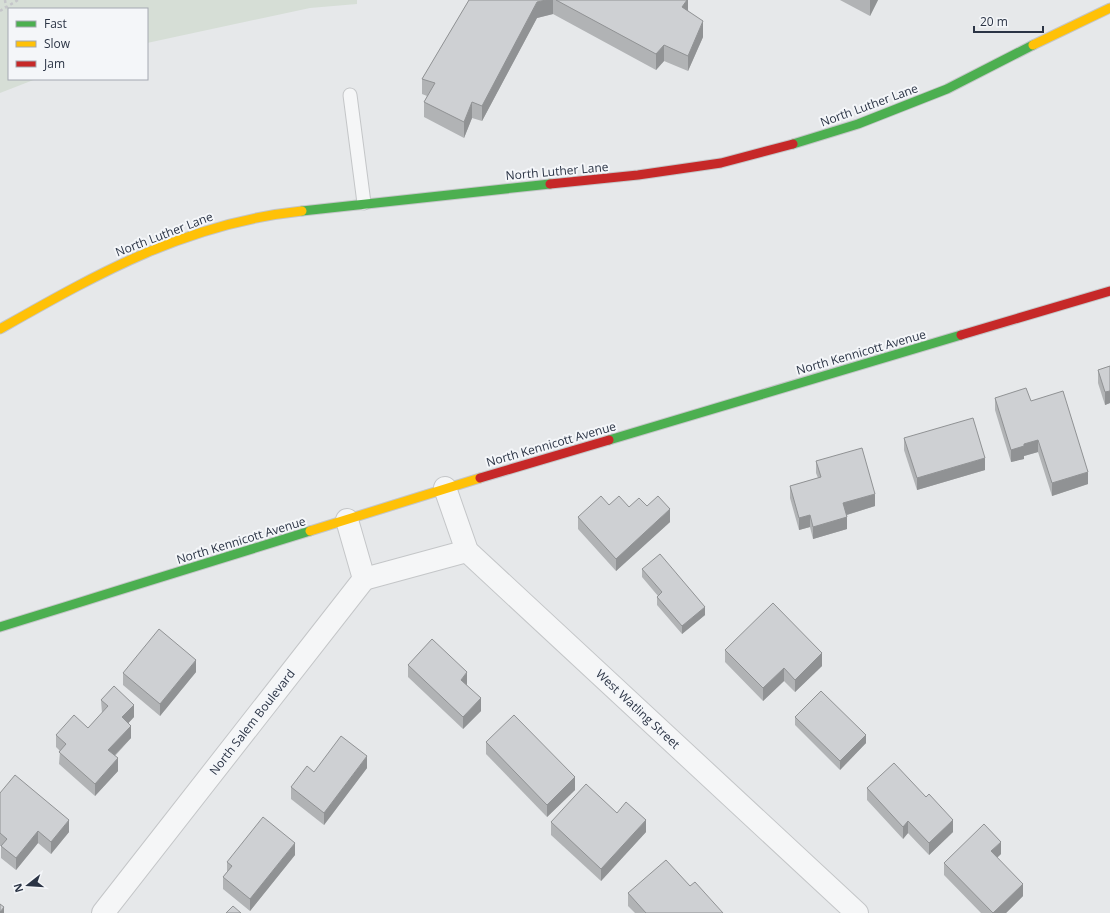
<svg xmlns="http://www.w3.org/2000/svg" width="1110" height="913" viewBox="0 0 1110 913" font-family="'Open Sans',sans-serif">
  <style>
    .green { fill: #d6ded6 }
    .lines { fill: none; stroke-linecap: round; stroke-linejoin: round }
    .lane-casing { stroke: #c4c6c8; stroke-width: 15 }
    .street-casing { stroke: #c4c6c8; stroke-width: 24 }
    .fast-casing { stroke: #c4c6c8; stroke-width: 11 }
    .slow-casing { stroke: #c4c6c8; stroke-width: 11 }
    .jam-casing { stroke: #c4c6c8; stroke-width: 11 }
    .path { stroke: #c5c6ca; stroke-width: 2.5; stroke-dasharray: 3 3; stroke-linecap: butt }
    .lane { stroke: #f5f6f7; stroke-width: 13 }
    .street { stroke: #f5f6f7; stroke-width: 22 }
    .fast { stroke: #4caf50; stroke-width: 9 }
    .slow { stroke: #ffc107; stroke-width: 9 }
    .jam { stroke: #c62828; stroke-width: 9 }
    .wall { fill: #b1b3b5 }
    .shaded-wall { fill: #909294 }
    .building { fill: #ced0d3; stroke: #909294 }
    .labels { text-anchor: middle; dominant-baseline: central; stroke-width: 4; stroke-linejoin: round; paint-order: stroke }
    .street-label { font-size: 12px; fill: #2b3445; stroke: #f4f6f9 }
  </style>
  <rect width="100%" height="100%" fill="#e6e8ea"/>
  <path class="green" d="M 0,0 L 357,0 L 357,4 L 310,8 L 147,43 L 147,9 L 9,9 L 9,79 L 36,79 L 0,93 Z"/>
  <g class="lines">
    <defs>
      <path id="lane" d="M 350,95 L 364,203"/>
      <g id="street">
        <path d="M 445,488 L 467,551 L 857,913"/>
        <path d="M 364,579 L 467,551"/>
        <path d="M 103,913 L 364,579 L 347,520"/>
      </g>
      <g id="fast">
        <path d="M 793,144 L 858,124 L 947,89 L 1033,45"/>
        <path d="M 302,211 L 550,184"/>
        <path d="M 609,440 L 961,335"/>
        <path d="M 0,627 L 310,531"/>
      </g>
      <g id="slow">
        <path d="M 1033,45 L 1110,8"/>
        <path d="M 0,329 C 99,273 186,223 302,211"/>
        <path d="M 310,531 L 480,478"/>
      </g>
      <g id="jam">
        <path d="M 550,184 L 638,175 L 721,163 L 793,144"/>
        <path d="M 961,335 L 1110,291"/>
        <path d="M 480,478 L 609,440"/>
      </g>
    </defs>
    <use href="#lane" class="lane-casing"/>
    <use href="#street" class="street-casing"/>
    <use href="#fast" class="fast-casing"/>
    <use href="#slow" class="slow-casing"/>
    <use href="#jam" class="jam-casing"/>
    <g class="path">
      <path d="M 5,0 L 6,7"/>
      <path d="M 0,11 L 18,0"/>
    </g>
    <use href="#lane" class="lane"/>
    <use href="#street" class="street"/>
    <use href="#fast" class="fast"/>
    <use href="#slow" class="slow"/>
    <use href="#jam" class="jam"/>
  </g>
  <g class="wall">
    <path d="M 469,0 L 688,0 L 688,10 L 703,37 L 688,71 L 664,61 L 656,70 L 553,14 L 537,18 L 482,121 L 472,118 L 464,138 L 424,117 L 424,102 L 427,96 L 422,94 L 422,79 Z"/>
    <path d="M 840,0 L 878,0 L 870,16 Z"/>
    <path d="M 1110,366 L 1110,403 L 1105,405 L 1098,383 L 1098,370 Z"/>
    <path d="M 995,398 L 1031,401 L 1088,484 L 1052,496 L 1038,452 L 1024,456 L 1024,459 L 1011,462 L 995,410 Z"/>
    <path d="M 904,438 L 985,470 L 917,490 L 904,450 Z"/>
    <path d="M 816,461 L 875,506 L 847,515 L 847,529 L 813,539 L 810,527 L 799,530 L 790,498 L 790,486 L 818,478 L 816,473 Z"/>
    <path d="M 609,505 L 629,507 L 647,506 L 670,522 L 616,571 L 578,529 L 578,517 Z"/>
    <path d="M 642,569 L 705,615 L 682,634 L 657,605 L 657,597 L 658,596 L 642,577 Z"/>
    <path d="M 725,650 L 822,666 L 795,692 L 784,681 L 763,701 L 725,662 Z"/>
    <path d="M 408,665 L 467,685 L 481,711 L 463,729 L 408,677 Z"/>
    <path d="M 196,672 L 160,716 L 123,685 L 123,673 Z"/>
    <path d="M 101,700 L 134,717 L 128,723 L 131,738 L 115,756 L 118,771 L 95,796 L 59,764 L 60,751 L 56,747 L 56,735 L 88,728 L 102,713 Z"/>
    <path d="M 795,717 L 866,743 L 840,770 L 795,725 Z"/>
    <path d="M 486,742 L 575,790 L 547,817 L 486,754 Z"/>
    <path d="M 367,768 L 324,825 L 291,799 L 291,787 L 314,772 Z"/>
    <path d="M 867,788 L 953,832 L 929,855 L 908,833 L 903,839 L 867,800 Z"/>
    <path d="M 0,793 L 69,832 L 51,854 L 38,843 L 16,870 L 1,858 L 1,846 L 0,846 Z"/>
    <path d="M 617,813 L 646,832 L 601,881 L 551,835 L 551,822 Z"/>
    <path d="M 1001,854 L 997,858 L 1023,896 L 1006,913 L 981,913 L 944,875 L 944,863 Z"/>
    <path d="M 295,855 L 250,911 L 223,889 L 223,877 L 227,872 L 227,862 Z"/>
    <path d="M 690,886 L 723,913 L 635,913 L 628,906 L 628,893 Z"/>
  </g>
  <g class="shaded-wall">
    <path d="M 546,0 L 553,0 L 553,14 L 537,18 L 482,121 L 482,106 L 537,2 Z"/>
    <path d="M 687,0 L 688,0 L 688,14 L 682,7 Z"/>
    <path d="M 870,0 L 878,0 L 870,16 Z"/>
    <path d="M 703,21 L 703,37 L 688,71 L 688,56 Z"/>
    <path d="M 664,45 L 664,61 L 656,70 L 656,54 Z"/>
    <path d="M 472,102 L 472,118 L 464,138 L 464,122 Z"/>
    <path d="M 1110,391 L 1110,403 L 1105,405 L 1105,392 Z"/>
    <path d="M 1038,440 L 1038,452 L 1024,456 L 1024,459 L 1011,462 L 1011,450 L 1024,444 Z"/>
    <path d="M 985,458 L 985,470 L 917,490 L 917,478 Z"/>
    <path d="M 1088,472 L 1088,484 L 1052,496 L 1052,483 Z"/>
    <path d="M 875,494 L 875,506 L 843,516 L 843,503 Z"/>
    <path d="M 670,509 L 670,522 L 616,571 L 616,559 Z"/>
    <path d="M 810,515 L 810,527 L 799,530 L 799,518 Z"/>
    <path d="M 847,517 L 847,529 L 813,539 L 813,527 Z"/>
    <path d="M 705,607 L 705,615 L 682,634 L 682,626 Z"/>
    <path d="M 822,653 L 822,666 L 795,692 L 795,680 Z"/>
    <path d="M 196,660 L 196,672 L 160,716 L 160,704 Z"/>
    <path d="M 784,668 L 784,681 L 763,701 L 763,688 Z"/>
    <path d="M 467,672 L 467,685 L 461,692 L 461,680 Z"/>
    <path d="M 481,698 L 481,711 L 463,729 L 463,717 Z"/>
    <path d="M 134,705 L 134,717 L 122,730 L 122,717 Z"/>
    <path d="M 131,726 L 131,738 L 108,762 L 108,750 Z"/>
    <path d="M 866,735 L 866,743 L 840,770 L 840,761 Z"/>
    <path d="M 367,756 L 367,768 L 324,825 L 324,813 Z"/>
    <path d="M 118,758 L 118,771 L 95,796 L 95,784 Z"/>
    <path d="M 575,777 L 575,790 L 547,817 L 547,805 Z"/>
    <path d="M 69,820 L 69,832 L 51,854 L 51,842 Z"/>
    <path d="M 646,820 L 646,832 L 601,881 L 601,869 Z"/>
    <path d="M 953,820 L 953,832 L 929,855 L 929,843 Z"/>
    <path d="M 908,821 L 908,833 L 903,839 L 903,827 Z"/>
    <path d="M 38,831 L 38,843 L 16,870 L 16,858 Z"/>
    <path d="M 1001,842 L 1001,854 L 991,863 L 991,851 Z"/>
    <path d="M 295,843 L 295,855 L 250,911 L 250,899 Z"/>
    <path d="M 1023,884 L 1023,896 L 1006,913 L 993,913 Z"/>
    <path d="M 4,907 L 4,913 L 0,913 L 0,912 Z"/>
  </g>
  <g class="building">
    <path d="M 469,0 L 546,0 L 537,2 L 482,106 L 472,102 L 464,122 L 424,102 L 435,83 L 422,79 Z"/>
    <path d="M 556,0 L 687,0 L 682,7 L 703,21 L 688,56 L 664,45 L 656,54 Z"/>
    <path d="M 1110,366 L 1110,391 L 1105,392 L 1098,370 Z"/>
    <path d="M 1026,388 L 1031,401 L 1063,391 L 1088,472 L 1052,483 L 1038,440 L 1024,444 L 1024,446 L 1011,450 L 995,398 Z"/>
    <path d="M 973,418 L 985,458 L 917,478 L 904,438 Z"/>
    <path d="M 862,448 L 875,494 L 843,503 L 847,517 L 813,527 L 810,515 L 799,518 L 790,486 L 821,477 L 816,461 Z"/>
    <path d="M 601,496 L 609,505 L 619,496 L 629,507 L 639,498 L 647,506 L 658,496 L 670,509 L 616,559 L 578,517 Z"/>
    <path d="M 660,554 L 705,607 L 682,626 L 657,597 L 662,592 L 642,569 Z"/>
    <path d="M 773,603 L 822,653 L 795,680 L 784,668 L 763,688 L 725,650 Z"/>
    <path d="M 159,629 L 196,660 L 160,704 L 123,673 Z"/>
    <path d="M 432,639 L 467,672 L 461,680 L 481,698 L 463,717 L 408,665 Z"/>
    <path d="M 114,686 L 134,705 L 122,717 L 131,726 L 108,750 L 118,758 L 95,784 L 59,752 L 66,744 L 56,735 L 74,715 L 88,728 L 108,706 L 101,700 Z"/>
    <path d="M 821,691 L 866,735 L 840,761 L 795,717 Z"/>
    <path d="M 514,715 L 575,777 L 547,805 L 486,742 Z"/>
    <path d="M 341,736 L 367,756 L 324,813 L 291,787 L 307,766 L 314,772 Z"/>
    <path d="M 894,763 L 926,797 L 929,794 L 953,820 L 929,843 L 908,821 L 903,827 L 867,788 Z"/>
    <path d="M 15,775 L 69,820 L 51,842 L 38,831 L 16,858 L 1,846 L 7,839 L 0,833 L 0,793 Z"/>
    <path d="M 586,784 L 617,813 L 626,802 L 646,820 L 601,869 L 551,822 Z"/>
    <path d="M 263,817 L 295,843 L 250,899 L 223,877 L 232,866 L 227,862 Z"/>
    <path d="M 984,824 L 1001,842 L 991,851 L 1023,884 L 993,913 L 944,863 Z"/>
    <path d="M 666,860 L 690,886 L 695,882 L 723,913 L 646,913 L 628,893 Z"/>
    <path d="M 0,904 L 4,907 L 0,912 Z"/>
    <path d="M 233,906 L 241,913 L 226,913 Z"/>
  </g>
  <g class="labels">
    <g class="street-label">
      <text transform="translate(869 105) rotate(-20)">North Luther Lane</text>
      <text transform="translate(557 171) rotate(-5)">North Luther Lane</text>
      <text transform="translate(164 234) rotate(-21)">North Luther Lane</text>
      <text transform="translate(861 352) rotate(-16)">North Kennicott Avenue</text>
      <text transform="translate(551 444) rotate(-16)">North Kennicott Avenue</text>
      <text transform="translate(241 540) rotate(-17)">North Kennicott Avenue</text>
      <text transform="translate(638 709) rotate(43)">West Watling Street</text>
      <text transform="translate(252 722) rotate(-52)">North Salem Boulevard</text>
    </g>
  </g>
  <rect x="8" y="8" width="140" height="72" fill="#f4f6f9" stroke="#a4a8b1"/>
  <rect x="16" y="21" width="20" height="6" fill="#4caf50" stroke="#a4a8b1"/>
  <text x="44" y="28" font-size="12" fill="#2b3445">Fast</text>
  <rect x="16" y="41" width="20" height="6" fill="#ffc107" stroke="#a4a8b1"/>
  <text x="44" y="48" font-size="12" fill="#2b3445">Slow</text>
  <rect x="16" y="61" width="20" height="6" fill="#c62828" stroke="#a4a8b1"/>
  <text x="44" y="68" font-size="12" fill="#2b3445">Jam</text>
  <g transform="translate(28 885) rotate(253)" stroke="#f4f6f9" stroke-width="3" paint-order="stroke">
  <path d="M0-3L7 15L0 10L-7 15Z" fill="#2b3445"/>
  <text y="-6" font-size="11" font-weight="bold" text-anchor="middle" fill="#2b3445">N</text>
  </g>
  <path d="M974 26v6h69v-6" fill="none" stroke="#2b3445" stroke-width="2"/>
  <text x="980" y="26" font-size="12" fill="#2b3445" stroke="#f4f6f9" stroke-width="3" paint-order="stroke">20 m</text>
</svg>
